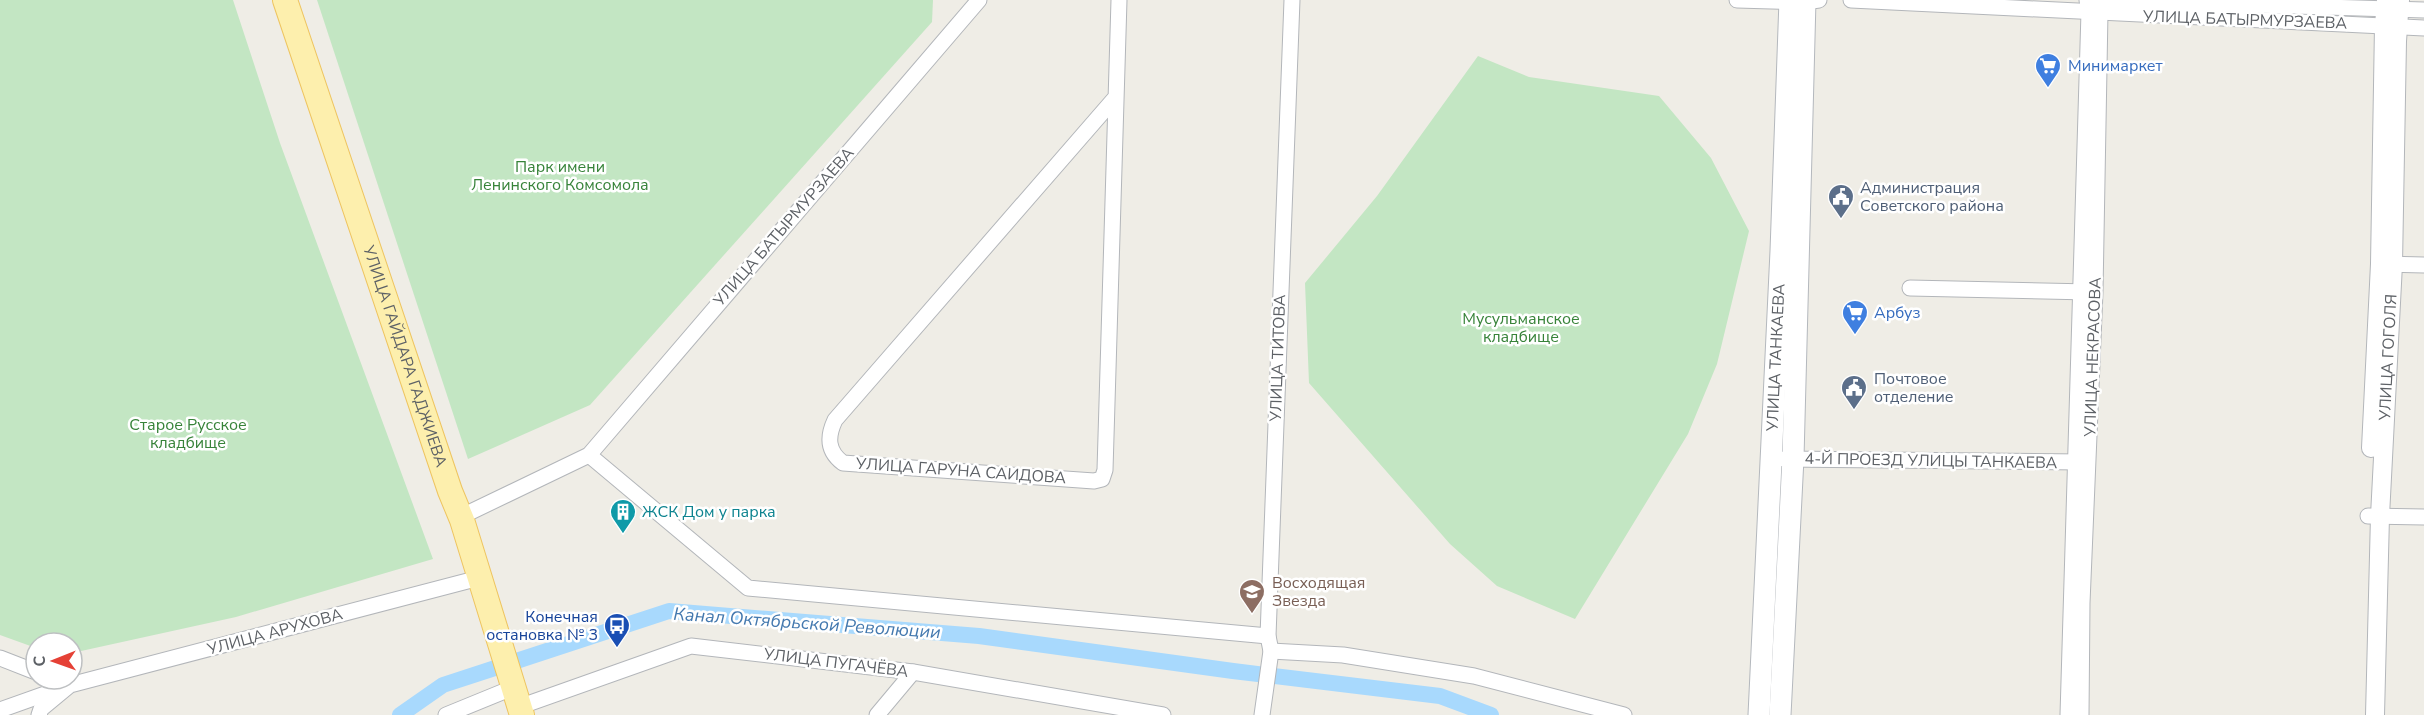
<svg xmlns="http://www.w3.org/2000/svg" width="2424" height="715" viewBox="0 0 2424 715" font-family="'Nunito Sans',sans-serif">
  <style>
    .green { fill: #c3e6c3 }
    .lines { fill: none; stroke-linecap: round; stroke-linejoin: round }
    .canal { stroke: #a8d9fd; stroke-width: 16 }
    .minor-casing { stroke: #b3b6ba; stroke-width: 17 }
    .tertiary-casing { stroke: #b3b6ba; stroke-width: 20 }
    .secondary-casing { stroke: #b4b8bd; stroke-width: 23 }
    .primary-casing { stroke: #eec460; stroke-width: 26 }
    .minor { stroke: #fff; stroke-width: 15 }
    .tertiary { stroke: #fff; stroke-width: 18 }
    .secondary { stroke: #fff; stroke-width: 21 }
    .primary { stroke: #fdefad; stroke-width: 24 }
    .labels { text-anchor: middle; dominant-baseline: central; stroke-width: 5; stroke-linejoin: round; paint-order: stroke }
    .street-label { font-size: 16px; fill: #5d6166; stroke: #fff }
    .shop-label { font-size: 16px; fill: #366cbe; stroke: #fff; text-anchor: start }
    .park-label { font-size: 16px; fill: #378339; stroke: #fff }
    .service-label { font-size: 16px; fill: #4e5e75; stroke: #fff; text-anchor: start }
    .culture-label { font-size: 16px; fill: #0d838f; stroke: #fff; text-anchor: start }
    .education-label { font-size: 16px; fill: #785e54; stroke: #fff; text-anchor: start }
    .transit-label { font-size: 16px; fill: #164399; stroke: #fff; text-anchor: end }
    .water-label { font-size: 18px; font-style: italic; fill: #4479af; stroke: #fff }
  </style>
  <rect width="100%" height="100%" fill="#efede6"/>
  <g class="green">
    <path d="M 0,0 L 233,0 L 280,143 L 433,559 L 236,617 L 72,653 L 72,643 L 36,643 L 36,648 L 0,635 Z"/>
    <path d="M 317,0 L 933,0 L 932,22 L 590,405 L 468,459 Z"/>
    <path d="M 1478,56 L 1529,77 L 1659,96 L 1711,158 L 1749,231 L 1717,364 L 1688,434 L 1575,619 L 1497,586 L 1450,544 L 1309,383 L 1305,283 L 1377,196 Z"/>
  </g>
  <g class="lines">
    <path class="canal" d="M 400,715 L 443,685 L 669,611 L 979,636 L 1233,671 L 1440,696 L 1491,715"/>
    <defs>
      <g id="minor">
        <path d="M 1737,0 L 1805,2 L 1819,0"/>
        <path d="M 1851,0 L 2424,28"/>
        <path d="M 2091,0 L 2424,10"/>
        <path d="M 1115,98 L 835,420 C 827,437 827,451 843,463 L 1094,481 L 1102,479 L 1105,470 L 1119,0"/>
        <path d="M 2383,264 L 2424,265"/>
        <path d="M 1910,288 L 2090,292"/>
        <path d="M 589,455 L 748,588 L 1268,636"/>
        <path d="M 1784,459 L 2083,462"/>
        <path d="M 2368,516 L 2424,517"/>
        <path d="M 458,518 L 589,455 L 979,0"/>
        <path d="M 1271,651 L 1343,655 L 1474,676 L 1624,715"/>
        <path d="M 0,658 L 36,672"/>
        <path d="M 516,708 L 691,646 L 913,672 L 1163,715"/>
        <path d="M 0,710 L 59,689"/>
        <path d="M 39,715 L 41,709 L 70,685 L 479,578"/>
        <path d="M 446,715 L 512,688"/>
        <path d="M 877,715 L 913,672"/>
        <path d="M 1262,715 L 1271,651 L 1268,636 L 1292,0"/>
        <path d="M 2068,715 L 2089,12 L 2087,0"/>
        <path d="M 2081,715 L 2082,603 L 2095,292 L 2100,12 L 2098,0"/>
      </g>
      <g id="tertiary">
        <path d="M 2371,448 L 2380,264 L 2384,26 L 2386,0"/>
        <path id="s1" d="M 2375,715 L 2380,516 L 2393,264 L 2397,41 L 2400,0"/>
      </g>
      <g id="secondary">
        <path id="s2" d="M 1759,715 L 1781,251 L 1790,0"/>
        <path d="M 1780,715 L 1793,458 L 1805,0"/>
      </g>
      <g id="primary">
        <path id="s3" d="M 285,0 L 450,491 L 462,520 L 522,715"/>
      </g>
    </defs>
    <use href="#minor" class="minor-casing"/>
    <use href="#tertiary" class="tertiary-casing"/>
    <use href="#secondary" class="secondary-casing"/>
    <use href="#primary" class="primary-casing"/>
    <use href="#minor" class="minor"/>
    <use href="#tertiary" class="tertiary"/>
    <use href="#secondary" class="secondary"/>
    <use href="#primary" class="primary"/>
  </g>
  <defs>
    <symbol id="supermarket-pin" viewBox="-11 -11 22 30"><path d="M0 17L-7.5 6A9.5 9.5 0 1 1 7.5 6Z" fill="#3f7fe0" stroke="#fff"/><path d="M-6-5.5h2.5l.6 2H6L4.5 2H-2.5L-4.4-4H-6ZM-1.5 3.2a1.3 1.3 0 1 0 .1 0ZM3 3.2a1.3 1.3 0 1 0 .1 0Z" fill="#fff"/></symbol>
    <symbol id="civic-pin" viewBox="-11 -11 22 30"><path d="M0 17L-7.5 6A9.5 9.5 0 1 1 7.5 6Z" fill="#5c6f8a" stroke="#fff"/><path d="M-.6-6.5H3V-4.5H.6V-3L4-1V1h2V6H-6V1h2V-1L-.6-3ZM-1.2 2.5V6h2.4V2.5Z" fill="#fff"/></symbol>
    <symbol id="building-pin" viewBox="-11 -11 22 30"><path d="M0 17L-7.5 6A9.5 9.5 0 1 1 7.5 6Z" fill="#0f9aa8" stroke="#fff"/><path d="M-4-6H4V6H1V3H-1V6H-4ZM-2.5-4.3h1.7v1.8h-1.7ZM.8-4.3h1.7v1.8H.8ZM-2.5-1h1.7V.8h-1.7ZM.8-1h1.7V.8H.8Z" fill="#fff"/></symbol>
    <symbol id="school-pin" viewBox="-11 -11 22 30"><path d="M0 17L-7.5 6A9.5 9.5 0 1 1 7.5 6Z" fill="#8d6e63" stroke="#fff"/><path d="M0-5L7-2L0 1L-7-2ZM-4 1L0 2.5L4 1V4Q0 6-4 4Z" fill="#fff"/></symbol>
    <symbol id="bus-pin" viewBox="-11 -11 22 30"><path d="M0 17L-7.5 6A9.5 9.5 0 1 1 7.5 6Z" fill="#1a4fb4" stroke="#fff"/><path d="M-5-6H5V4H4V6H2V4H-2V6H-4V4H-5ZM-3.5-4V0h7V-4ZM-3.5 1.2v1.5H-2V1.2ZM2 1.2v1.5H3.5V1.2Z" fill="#fff"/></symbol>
  </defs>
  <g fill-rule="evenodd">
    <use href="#supermarket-pin" x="2033" y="51" width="30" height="40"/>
    <use href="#civic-pin" x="1826" y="182" width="30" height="40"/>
    <use href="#supermarket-pin" x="1840" y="298" width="30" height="40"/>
    <use href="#civic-pin" x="1839" y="373" width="30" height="40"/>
    <use href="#building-pin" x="608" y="497" width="30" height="40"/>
    <use href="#school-pin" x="1237" y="577" width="30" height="40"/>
    <use href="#bus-pin" x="602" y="611" width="30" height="40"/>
  </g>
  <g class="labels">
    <g class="street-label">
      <text transform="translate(2245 20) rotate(2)">УЛИЦА БАТЫРМУРЗАЕВА</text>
      <text transform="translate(784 227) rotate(-49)">УЛИЦА БАТЫРМУРЗАЕВА</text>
      <text stroke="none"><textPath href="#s3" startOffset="376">УЛИЦА ГАЙДАРА ГАДЖИЕВА</textPath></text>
      <text transform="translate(2093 357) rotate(-88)">УЛИЦА НЕКРАСОВА</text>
      <text stroke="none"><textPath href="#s1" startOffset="358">УЛИЦА ГОГОЛЯ</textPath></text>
      <text transform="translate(1278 358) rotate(-88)">УЛИЦА ТИТОВА</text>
      <text stroke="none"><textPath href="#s2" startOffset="358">УЛИЦА ТАНКАЕВА</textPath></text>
      <text transform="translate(1931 461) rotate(1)">4-Й ПРОЕЗД УЛИЦЫ ТАНКАЕВА</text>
      <text transform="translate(961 471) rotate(4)">УЛИЦА ГАРУНА САИДОВА</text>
      <text transform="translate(275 632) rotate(-15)">УЛИЦА АРУХОВА</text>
      <text transform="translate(836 663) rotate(7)">УЛИЦА ПУГАЧЁВА</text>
    </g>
    <g class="shop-label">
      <text x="2068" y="66">Минимаркет</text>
      <text x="1874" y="313">Арбуз</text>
    </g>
    <g class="park-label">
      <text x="560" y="167">Парк имени<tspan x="560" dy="18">Ленинского Комсомола</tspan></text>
      <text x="1521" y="319">Мусульманское<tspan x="1521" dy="18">кладбище</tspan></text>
      <text x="188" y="425">Старое Русское<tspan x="188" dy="18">кладбище</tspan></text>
    </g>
    <g class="service-label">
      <text x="1860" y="188">Администрация<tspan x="1860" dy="18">Советского района</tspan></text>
      <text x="1874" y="379">Почтовое<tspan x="1874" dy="18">отделение</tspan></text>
    </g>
    <g class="culture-label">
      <text x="642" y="512">ЖСК Дом у парка</text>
    </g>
    <g class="education-label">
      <text x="1272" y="583">Восходящая<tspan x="1272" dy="18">Звезда</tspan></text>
    </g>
    <g class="transit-label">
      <text x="598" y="617">Конечная<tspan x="598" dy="18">остановка № 3</tspan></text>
    </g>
    <g class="water-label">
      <text transform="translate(807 623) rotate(4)">Канал Октябрьской Революции</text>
    </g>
  </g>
  <g transform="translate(54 661) rotate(269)"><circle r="28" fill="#ffffff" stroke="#bec0c2" stroke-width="1.5"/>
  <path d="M0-4.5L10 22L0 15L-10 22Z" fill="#e54136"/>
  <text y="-9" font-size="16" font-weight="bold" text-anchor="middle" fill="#5d6166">С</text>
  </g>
</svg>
